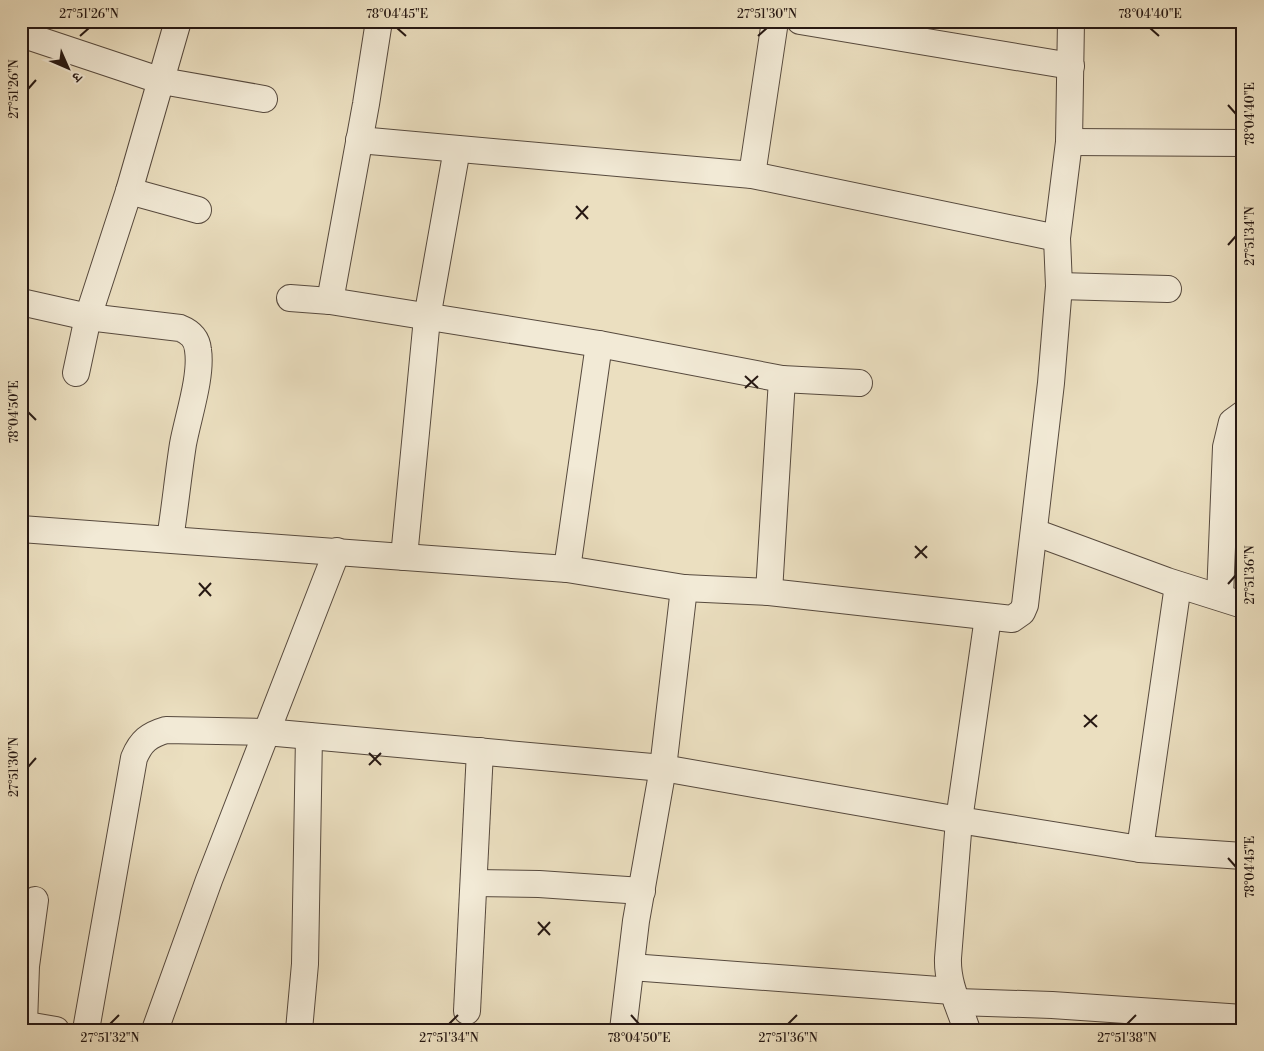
<svg xmlns="http://www.w3.org/2000/svg" width="1264" height="1051" viewBox="0 0 1264 1051" font-family="'Libre Bodoni','Noto Serif Devanagari',serif">
  <style>
    .lines { fill: none; stroke-linecap: round; stroke-linejoin: round }
    .minor-casing { stroke: #574a3e; stroke-width: 28 }
    .minor { stroke: #f2ead6; stroke-width: 26 }
    .ticks { fill: none; stroke: #261813; stroke-width: 2 }
    .neatline { fill: none; stroke: #261813; stroke-width: 2 }
    .ticks-label { font-size: 12px; text-anchor: middle; fill: #261813 }
  </style>
  <rect width="100%" height="100%" fill="#ebdfc0"/>
  <filter id="stains"><feTurbulence type="fractalNoise" baseFrequency=".004" numOctaves="4"/><feColorMatrix values="0 0 0 0 .2 0 0 0 0 .09 0 0 0 0 .02 0 0 0 .5 -.17"/></filter>
  <radialGradient id="worn" r=".72"><stop offset=".6" stop-color="#630" stop-opacity="0"/><stop offset="1" stop-color="#630" stop-opacity=".3"/></radialGradient>
  <g class="lines">
    <defs>
      <g id="minor">
        <path d="M 800,21 L 1071,66"/>
        <path d="M 21,34 L 162,81 L 264,99"/>
        <path d="M 359,140 L 752,175 L 1057,238"/>
        <path d="M 1069,142 L 1243,143"/>
        <path d="M 752,175 L 775,21"/>
        <path d="M 129,191 L 198,210"/>
        <path d="M 1059,286 L 1168,289"/>
        <path d="M 290,298 L 330,301 L 599,344 L 782,379 L 769,592"/>
        <path d="M 330,301 L 366,104 L 379,21"/>
        <path d="M 21,302 L 88,317 L 180,328 C 190,332 197,338 198,350 C 202,376 188,417 183,444 C 178,476 175,508 170,539"/>
        <path d="M 76,373 L 88,317 L 129,191 L 178,21"/>
        <path d="M 782,379 L 859,383"/>
        <path d="M 21,529 L 567,569 L 684,588 L 769,592 L 1012,619 L 1022,612 L 1025,605 L 1051,383 L 1059,286 L 1057,238 L 1069,142 L 1071,21"/>
        <path d="M 1034,532 L 1167,581 L 1243,605"/>
        <path d="M 404,557 L 427,318 L 457,149"/>
        <path d="M 567,569 L 599,344"/>
        <path d="M 1220,597 L 1226,447 L 1232,422 L 1243,414"/>
        <path d="M 1140,849 L 1178,585"/>
        <path d="M 474,883 L 539,884 L 642,891"/>
        <path d="M 631,967 L 952,991"/>
        <path d="M 957,1002 L 1052,1005 L 1243,1018"/>
        <path d="M 467,1011 L 480,751"/>
        <path d="M 21,1024 L 56,1030"/>
        <path d="M 24,1024 L 26,966 L 35,900"/>
        <path d="M 86,1030 L 134,758 C 141,741 149,735 166,730 L 266,732 L 663,768 L 959,820 L 1140,849 L 1243,856"/>
        <path d="M 155,1030 L 209,880 L 337,551"/>
        <path d="M 299,1030 L 305,964 L 309,736"/>
        <path d="M 623,1030 L 636,921 L 663,768 L 684,588"/>
        <path d="M 967,1030 C 959,1006 947,984 948,958 L 959,820 L 988,617"/>
      </g>
    </defs>
    <use href="#minor" class="minor-casing"/>
    <use href="#minor" class="minor"/>
  </g>
  <path class="ticks" d="M 397,28 L 406,36M 1150,28 L 1159,36M 80,36 L 89,28M 758,36 L 767,28M 28,89 L 36,80M 1228,105 L 1236,114M 576,206 L 588,219M 576,219 L 588,206M 1228,245 L 1236,236M 745,376 L 758,388M 745,388 L 758,376M 28,412 L 36,420M 915,546 L 927,558M 915,558 L 927,546M 199,583 L 211,596M 1228,584 L 1236,575M 199,596 L 211,583M 1084,715 L 1097,727M 1084,727 L 1097,715M 369,753 L 381,765M 369,765 L 381,753M 28,767 L 36,758M 1228,858 L 1236,867M 538,922 L 550,935M 538,935 L 550,922M 631,1015 L 639,1024M 110,1024 L 119,1015M 449,1024 L 458,1015M 788,1024 L 797,1015M 1127,1024 L 1136,1015"/>
  <rect width="1264" height="1051" fill="none" stroke="#ebdfc0" stroke-width="55"/>
  <g transform="translate(68 68) rotate(135)" stroke="#f2ead6" stroke-width="4" paint-order="stroke">
  <path d="M0-4L9 19L0 12L-9 19Z" fill="#261813"/>
  <text y="-8" font-size="14" font-weight="bold" text-anchor="middle" fill="#261813">उ</text>
  </g>
  <rect x="28" y="28" width="1208" height="996" class="neatline"/>
  <g class="ticks-label">
    <text x="89" y="18">27°51'26"N</text>
    <text x="397" y="18">78°04'45"E</text>
    <text x="767" y="18">27°51'30"N</text>
    <text x="1150" y="18">78°04'40"E</text>
    <text transform="translate(14 89) rotate(-90)" y="4">27°51'26"N</text>
    <text transform="translate(1250 114) rotate(-90)" y="4">78°04'40"E</text>
    <text transform="translate(1250 236) rotate(-90)" y="4">27°51'34"N</text>
    <text transform="translate(14 412) rotate(-90)" y="4">78°04'50"E</text>
    <text transform="translate(1250 575) rotate(-90)" y="4">27°51'36"N</text>
    <text transform="translate(14 767) rotate(-90)" y="4">27°51'30"N</text>
    <text transform="translate(1250 867) rotate(-90)" y="4">78°04'45"E</text>
    <text x="110" y="1042">27°51'32"N</text>
    <text x="449" y="1042">27°51'34"N</text>
    <text x="639" y="1042">78°04'50"E</text>
    <text x="788" y="1042">27°51'36"N</text>
    <text x="1127" y="1042">27°51'38"N</text>
  </g>
  <rect width="100%" height="100%" filter="url(#stains)"/>
  <rect width="100%" height="100%" fill="url(#worn)"/>
</svg>
